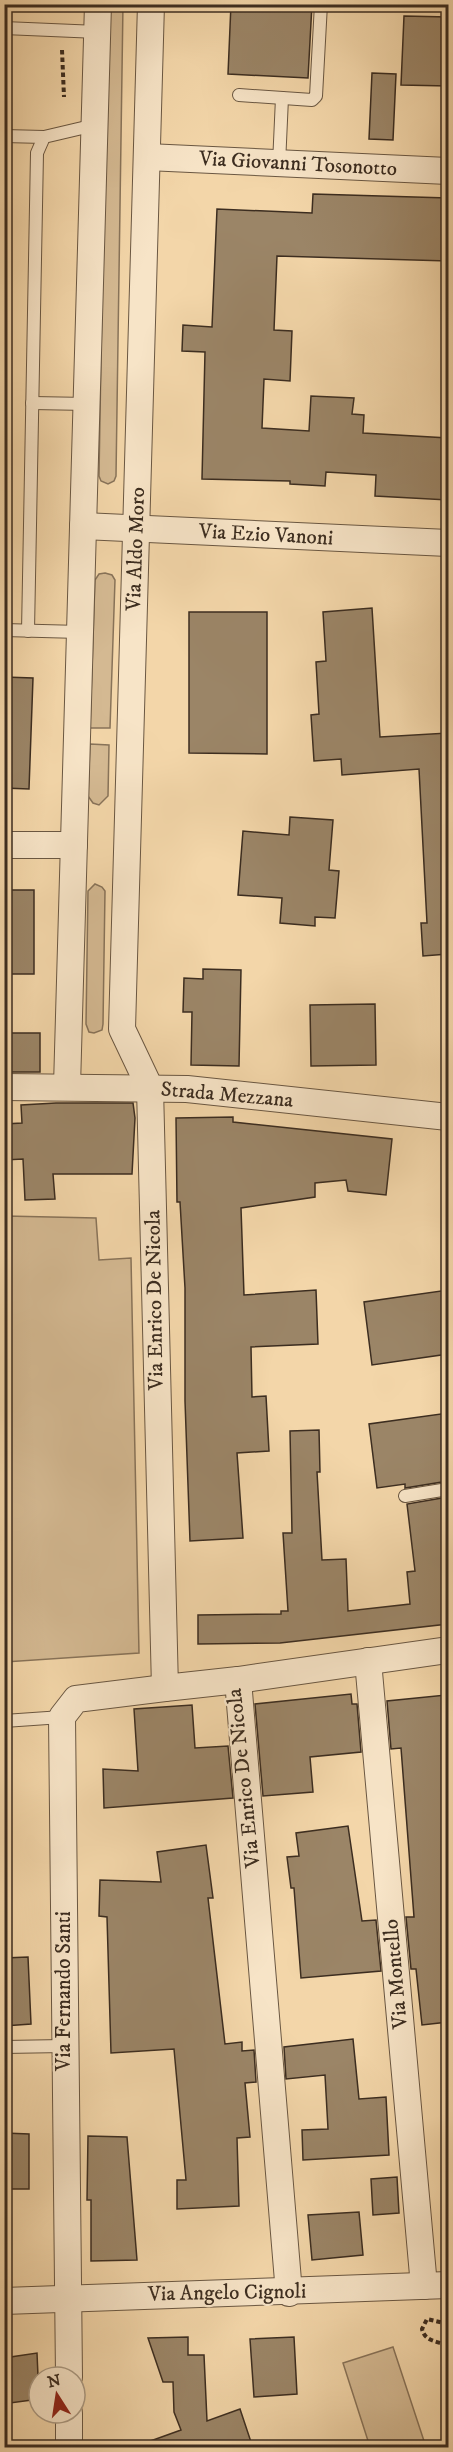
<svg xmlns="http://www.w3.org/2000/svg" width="453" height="2452" viewBox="0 0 453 2452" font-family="'IM FELL DW Pica',serif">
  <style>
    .green { fill: #d4b992; stroke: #887359; stroke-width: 1.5 }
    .building { fill: #9b8567; stroke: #3c2d20; stroke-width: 1.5 }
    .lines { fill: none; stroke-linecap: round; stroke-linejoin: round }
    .service-casing { stroke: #6a5742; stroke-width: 14 }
    .minor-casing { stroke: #6a5742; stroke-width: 28 }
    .path { stroke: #3c2d20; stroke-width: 4; stroke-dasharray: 4.5 3; stroke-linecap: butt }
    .service { stroke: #f7e4c7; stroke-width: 12 }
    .minor { stroke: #f7e4c7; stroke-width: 26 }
    .labels { text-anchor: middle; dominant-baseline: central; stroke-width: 4.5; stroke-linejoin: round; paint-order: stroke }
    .street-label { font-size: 21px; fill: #3c2d20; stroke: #f7e4c7 }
  </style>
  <rect width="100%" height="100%" fill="#f3d6a9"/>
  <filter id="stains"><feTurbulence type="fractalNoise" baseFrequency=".00333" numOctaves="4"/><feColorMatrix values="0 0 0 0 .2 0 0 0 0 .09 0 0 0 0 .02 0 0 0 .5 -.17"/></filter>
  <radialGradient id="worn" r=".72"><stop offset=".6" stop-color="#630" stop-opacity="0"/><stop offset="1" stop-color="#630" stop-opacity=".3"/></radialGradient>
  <g class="green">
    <path d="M 123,4 L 116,476 L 114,481 L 108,484 L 101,481 L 99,476 L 107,5 Z"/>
    <path d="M 105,573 L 112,575 L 115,580 L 110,728 L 90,728 L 95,580 L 99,574 Z"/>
    <path d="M 90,744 L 109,745 L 108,796 L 99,805 L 93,803 L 88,796 Z"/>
    <path d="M 95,884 L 102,887 L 105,891 L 103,1024 L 102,1030 L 94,1033 L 89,1032 L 86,1024 L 88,891 Z"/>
    <path d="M 5,1216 L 96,1218 L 99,1260 L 131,1258 L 139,1653 L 5,1662 Z"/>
    <path d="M 393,2347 L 426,2447 L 370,2447 L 343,2363 Z"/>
  </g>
  <g class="building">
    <path d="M 231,4 L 312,4 L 308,78 L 228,74 Z"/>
    <path d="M 404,16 L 448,17 L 448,86 L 401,85 Z"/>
    <path d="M 372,73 L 396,74 L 393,140 L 369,139 Z"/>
    <path d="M 313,194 L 448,198 L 448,261 L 277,256 L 274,330 L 292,331 L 290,381 L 264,379 L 262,428 L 309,431 L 311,396 L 354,398 L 352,414 L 364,415 L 363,433 L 448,438 L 448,500 L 375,496 L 376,475 L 326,472 L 325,486 L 290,484 L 290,481 L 202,479 L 205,352 L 182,351 L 183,325 L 212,327 L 217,209 L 312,213 Z"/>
    <path d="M 372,608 L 380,737 L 448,733 L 448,954 L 423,956 L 421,923 L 427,923 L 419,769 L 342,775 L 341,759 L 314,761 L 311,715 L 319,714 L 316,662 L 326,661 L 323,612 Z"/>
    <path d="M 189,612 L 267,612 L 267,754 L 189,753 Z"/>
    <path d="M 4,677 L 33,678 L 29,789 L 4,788 Z"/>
    <path d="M 290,817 L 333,820 L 329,870 L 339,871 L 335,918 L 315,917 L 315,926 L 280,923 L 282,898 L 238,895 L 243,831 L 289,835 Z"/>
    <rect x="4" y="890" width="30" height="84"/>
    <path d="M 203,969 L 241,970 L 239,1066 L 191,1065 L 192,1012 L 183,1012 L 184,978 L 203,979 Z"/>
    <path d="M 375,1004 L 376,1065 L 311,1066 L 310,1005 Z"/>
    <path d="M 6,1033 L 40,1033 L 40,1072 L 4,1072 Z"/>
    <path d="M 56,1103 L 133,1103 L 135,1118 L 132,1174 L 53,1174 L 55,1199 L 25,1200 L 23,1159 L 4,1160 L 4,1124 L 22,1123 L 21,1105 Z"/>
    <path d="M 233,1117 L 233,1122 L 392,1139 L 386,1195 L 348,1191 L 346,1180 L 315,1183 L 315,1197 L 241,1208 L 244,1295 L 316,1290 L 318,1344 L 251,1347 L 252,1397 L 266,1396 L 269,1451 L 237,1453 L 243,1538 L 190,1541 L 185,1401 L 185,1288 L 180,1202 L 177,1202 L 176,1118 Z"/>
    <path d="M 448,1290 L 448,1354 L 372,1365 L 364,1302 Z"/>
    <path d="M 448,1413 L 448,1481 L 405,1488 L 405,1484 L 377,1488 L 369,1424 Z"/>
    <path d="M 319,1430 L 320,1472 L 317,1472 L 322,1560 L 346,1559 L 348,1611 L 410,1604 L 407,1572 L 415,1571 L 407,1504 L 448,1497 L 448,1624 L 280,1643 L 198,1644 L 198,1615 L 281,1614 L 281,1611 L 288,1611 L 283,1533 L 292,1533 L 290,1431 Z"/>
    <path d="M 351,1694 L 352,1704 L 357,1704 L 361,1752 L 310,1757 L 313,1792 L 263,1796 L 255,1704 Z"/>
    <path d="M 446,1695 L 448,1724 L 448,2022 L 422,2025 L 416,1969 L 411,1969 L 406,1917 L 414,1917 L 401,1748 L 391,1749 L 387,1701 Z"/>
    <path d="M 192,1705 L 195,1748 L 228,1746 L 233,1798 L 104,1808 L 103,1769 L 138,1771 L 134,1709 Z"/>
    <path d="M 348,1826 L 362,1921 L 376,1920 L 381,1971 L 301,1978 L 294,1888 L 291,1888 L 287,1857 L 299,1856 L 296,1833 Z"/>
    <path d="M 206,1845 L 213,1898 L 208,1898 L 225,2044 L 242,2042 L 242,2051 L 254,2050 L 256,2082 L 245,2083 L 250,2137 L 237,2138 L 239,2206 L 177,2209 L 177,2180 L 186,2180 L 174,2049 L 111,2053 L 107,1917 L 99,1916 L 100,1880 L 161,1882 L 157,1852 Z"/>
    <path d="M 28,1957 L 31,2024 L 4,2026 L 4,1958 Z"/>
    <path d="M 353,2039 L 359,2099 L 386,2097 L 389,2155 L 303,2160 L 302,2130 L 328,2129 L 325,2075 L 286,2079 L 284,2047 Z"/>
    <path d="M 4,2133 L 29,2134 L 29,2189 L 4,2189 Z"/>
    <path d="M 88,2136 L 127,2137 L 137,2260 L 91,2261 L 91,2200 L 87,2200 Z"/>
    <path d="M 397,2177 L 399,2213 L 373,2215 L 371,2179 Z"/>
    <path d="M 359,2212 L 363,2255 L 312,2260 L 308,2215 Z"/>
    <path d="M 188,2337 L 188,2355 L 204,2355 L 207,2421 L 240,2409 L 253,2448 L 143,2448 L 142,2444 L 181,2430 L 174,2412 L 173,2382 L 163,2382 L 148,2338 Z"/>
    <path d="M 294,2337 L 297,2394 L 254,2397 L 250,2339 Z"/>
    <path d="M 37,2353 L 39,2399 L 10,2403 L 4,2358 Z"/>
  </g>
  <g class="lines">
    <defs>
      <g id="service">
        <path d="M 4,28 L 98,32"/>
        <path d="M 239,95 L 312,100 L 316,96 L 321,4"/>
        <path d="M 4,136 L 44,137"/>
        <path d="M 279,164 L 282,98"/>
        <path d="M 32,403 L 88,404"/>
        <path d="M 4,630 L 80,632"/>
        <path d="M 28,631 L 37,153 L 44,137 L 95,125"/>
        <path d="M 405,1496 L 448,1489"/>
        <path d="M 4,1721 L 62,1717"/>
        <path d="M 4,2047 L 64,2046"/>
      </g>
      <g id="minor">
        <path d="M 151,4 L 122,1029 L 150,1088 L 165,1688 L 238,1680 L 289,2293"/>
        <path d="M 147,157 L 448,171"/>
        <path d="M 83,526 L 448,543"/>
        <path d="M 4,845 L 74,845"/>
        <path d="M 67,1086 L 98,4"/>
        <path d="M 4,1087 L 187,1089 L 448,1117"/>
        <path d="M 368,1661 L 424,2286"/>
        <path d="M 238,1680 L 448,1650"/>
        <path d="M 4,2301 L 448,2285"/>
        <path d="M 69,2377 L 62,1717 L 76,1699 L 165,1688"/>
        <path d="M 69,2413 L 69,2448"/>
      </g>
    </defs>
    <use href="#service" class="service-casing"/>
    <use href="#minor" class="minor-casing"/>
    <g class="path">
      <path d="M 62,50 L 64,97"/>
      <path d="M 448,2324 L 427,2319 L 422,2329 C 425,2342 438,2341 448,2346"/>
    </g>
    <use href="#service" class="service"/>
    <use href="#minor" class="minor"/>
  </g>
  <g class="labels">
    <g class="street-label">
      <text transform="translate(298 164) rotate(3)">Via Giovanni Tosonotto</text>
      <text transform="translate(266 535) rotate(3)">Via Ezio Vanoni</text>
      <text transform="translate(136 549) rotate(-88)">Via Aldo Moro</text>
      <text transform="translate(227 1095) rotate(5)">Strada Mezzana</text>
      <text transform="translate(155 1300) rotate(-91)">Via Enrico De Nicola</text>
      <text transform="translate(244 1778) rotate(-96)">Via Enrico De Nicola</text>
      <text transform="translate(396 1974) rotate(-95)">Via Montello</text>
      <text transform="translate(64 1991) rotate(-90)">Via Fernando Santi</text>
      <text transform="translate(227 2293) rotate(-1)">Via Angelo Cignoli</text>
    </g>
  </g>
  <rect width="453" height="2452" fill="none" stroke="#f3d6a9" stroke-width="24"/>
  <rect x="6" y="6" width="441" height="2440" fill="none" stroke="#3c2d20" stroke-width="3"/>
  <rect x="12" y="12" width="429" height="2428" fill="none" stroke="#3c2d20" stroke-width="1.5"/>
  <g transform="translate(57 2395) rotate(348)"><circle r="28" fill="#f7e4c7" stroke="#ac9b84" stroke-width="1.5"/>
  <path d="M0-4.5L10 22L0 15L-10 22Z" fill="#8f2418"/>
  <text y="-9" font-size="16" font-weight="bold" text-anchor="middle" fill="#3c2d20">N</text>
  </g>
  <rect width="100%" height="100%" filter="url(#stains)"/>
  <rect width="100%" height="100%" fill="url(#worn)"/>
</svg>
